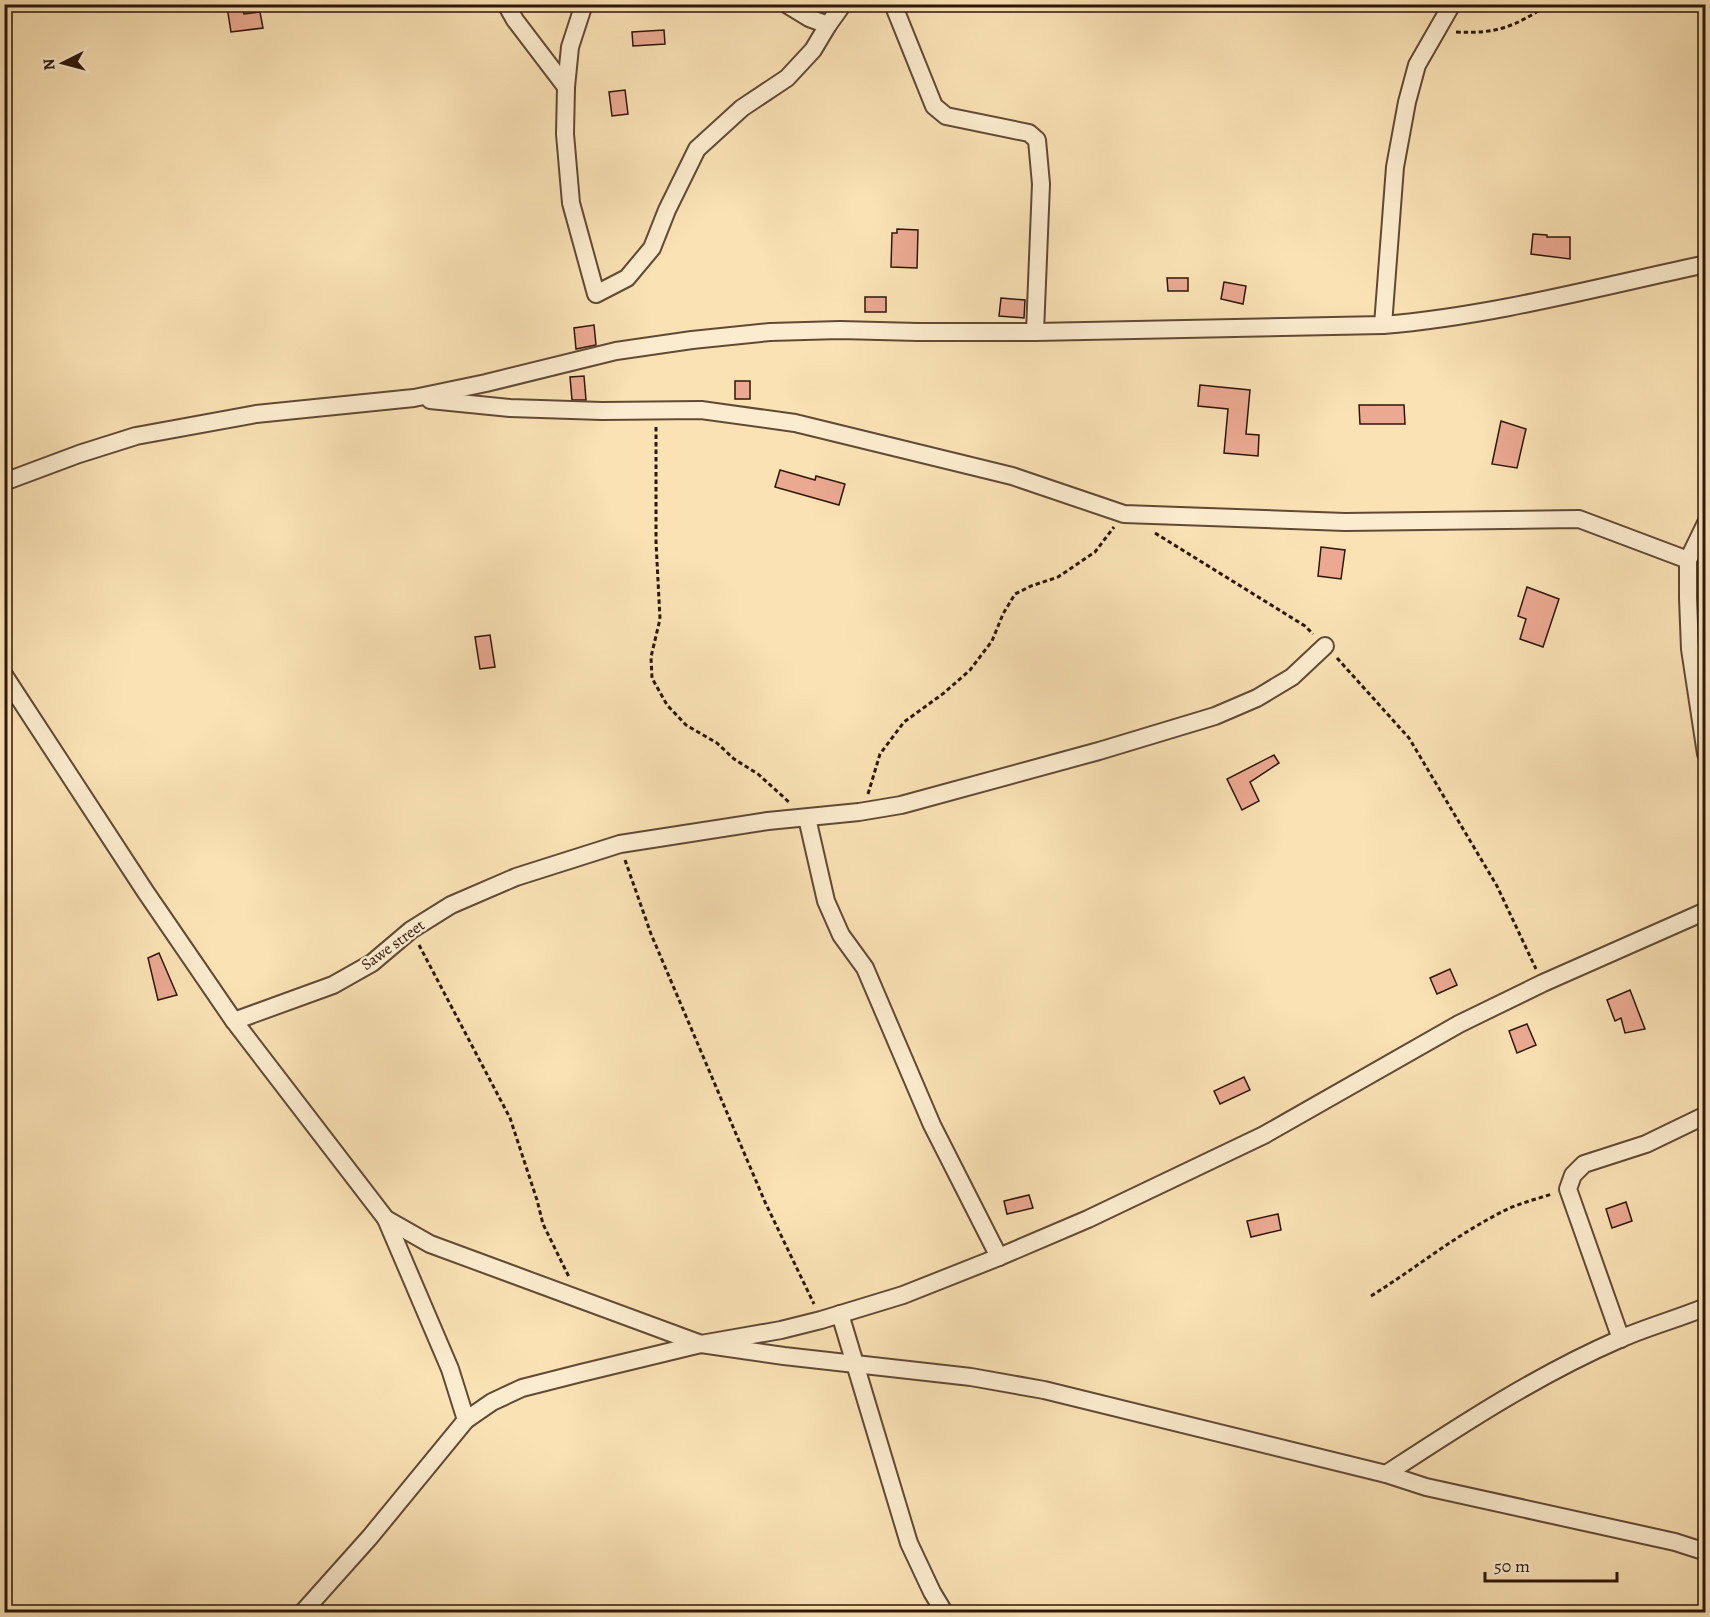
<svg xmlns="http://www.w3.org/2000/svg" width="1710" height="1617" viewBox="0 0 1710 1617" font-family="Alegreya,serif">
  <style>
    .building { fill: #eba992; stroke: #2e1609; stroke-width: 1.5 }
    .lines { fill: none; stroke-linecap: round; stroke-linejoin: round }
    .street-casing { stroke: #614934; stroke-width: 20 }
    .path { stroke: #2e1609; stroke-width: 3; stroke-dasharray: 4.5 3; stroke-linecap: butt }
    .street { stroke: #fceccf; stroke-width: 16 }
    .labels { text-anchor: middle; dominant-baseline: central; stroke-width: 5; stroke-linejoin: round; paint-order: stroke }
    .street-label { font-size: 16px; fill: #2e1609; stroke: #fceccf }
  </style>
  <rect width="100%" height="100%" fill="#fae2b5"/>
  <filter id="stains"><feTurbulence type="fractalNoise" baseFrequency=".00333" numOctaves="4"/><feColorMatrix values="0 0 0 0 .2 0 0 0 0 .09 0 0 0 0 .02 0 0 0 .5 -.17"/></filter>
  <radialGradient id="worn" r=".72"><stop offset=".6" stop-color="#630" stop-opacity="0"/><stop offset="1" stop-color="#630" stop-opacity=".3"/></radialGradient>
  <g class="building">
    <path d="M 242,5 L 244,14 L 260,12 L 263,28 L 231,32 L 227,7 Z"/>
    <path d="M 664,30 L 665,44 L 633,46 L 632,32 Z"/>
    <path d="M 625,90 L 628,114 L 612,116 L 609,92 Z"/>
    <path d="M 897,229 L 918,230 L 917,268 L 891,267 L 892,233 L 897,233 Z"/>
    <path d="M 1533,234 L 1547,235 L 1547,237 L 1570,237 L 1570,259 L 1531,254 Z"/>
    <path d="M 1167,278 L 1188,278 L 1188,291 L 1168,291 Z"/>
    <path d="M 1224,282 L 1246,286 L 1243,304 L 1221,299 Z"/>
    <rect x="865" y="297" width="21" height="15"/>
    <path d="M 1001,298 L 1025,300 L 1024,318 L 999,316 Z"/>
    <path d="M 594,325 L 596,345 L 576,349 L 574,328 Z"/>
    <path d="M 584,376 L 586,400 L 572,400 L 570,377 Z"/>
    <rect x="735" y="381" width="15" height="18"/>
    <path d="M 1200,385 L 1250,390 L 1246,434 L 1259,435 L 1258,456 L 1224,453 L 1228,409 L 1198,406 Z"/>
    <path d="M 1359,405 L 1404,405 L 1405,424 L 1360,424 Z"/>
    <path d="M 1501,421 L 1526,429 L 1517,468 L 1492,464 Z"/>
    <path d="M 780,470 L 815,480 L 816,476 L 845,484 L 839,505 L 775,487 Z"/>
    <path d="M 1321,547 L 1345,550 L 1341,579 L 1318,576 Z"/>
    <path d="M 1527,587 L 1559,599 L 1543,647 L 1520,639 L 1526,619 L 1518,616 Z"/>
    <path d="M 490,635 L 495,667 L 480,669 L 475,637 Z"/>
    <path d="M 1274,755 L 1279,763 L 1250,782 L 1259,801 L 1242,810 L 1227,779 Z"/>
    <path d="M 159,953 L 177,995 L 158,1000 L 148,958 Z"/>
    <path d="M 1450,969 L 1457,985 L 1437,994 L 1430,978 Z"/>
    <path d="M 1630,990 L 1645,1029 L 1625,1033 L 1621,1018 L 1615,1021 L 1607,1000 Z"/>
    <path d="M 1527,1024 L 1536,1045 L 1517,1053 L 1509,1031 Z"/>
    <path d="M 1244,1077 L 1250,1090 L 1220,1104 L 1214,1091 Z"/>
    <path d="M 1029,1195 L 1033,1208 L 1007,1214 L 1004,1201 Z"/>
    <path d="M 1626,1202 L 1632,1221 L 1612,1228 L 1606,1209 Z"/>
    <path d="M 1278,1214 L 1281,1230 L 1251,1237 L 1247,1221 Z"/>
  </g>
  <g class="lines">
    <defs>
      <g id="street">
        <path d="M 506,4 L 515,20 L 566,87"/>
        <path d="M 584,4 L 570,47 L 566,87 L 565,134 L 571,203 L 596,294 L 627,278 L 652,248 L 667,210 L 697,149 L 742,108 L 787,78 L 813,50 L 828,25 L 843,4"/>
        <path d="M 786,4 L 809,18 L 828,25"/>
        <path d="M 893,4 L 934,106 L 946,116 L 1029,133 L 1037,140 L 1041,184 L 1035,332"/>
        <path d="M 1383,325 L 1395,167 L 1407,102 L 1417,65 L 1452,4"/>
        <path d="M 430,400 L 510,408 L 602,411 L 701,410 L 795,423 L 1012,476 L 1124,514 L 1345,522 L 1579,519 L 1688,560"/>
        <path d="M 4,482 L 79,454 L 136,436 L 256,414 L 414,398 L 486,383 L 616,351 L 692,340 L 770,332 L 840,330 L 918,332 L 1035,332 L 1383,325 C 1492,316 1599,287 1706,264"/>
        <path d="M 1706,523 L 1688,560 L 1688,598 L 1690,649 L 1706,754"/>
        <path d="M 4,675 L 145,891 L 234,1021 L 386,1219 L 430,1244 L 701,1344 L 784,1356 L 971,1377 L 1044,1390 L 1386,1474 L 1426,1487 L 1675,1542 L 1706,1552"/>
        <path d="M 807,818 L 826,901 L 841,935 L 865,968 L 932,1125 L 999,1257"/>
        <path d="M 234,1021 L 333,985 L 372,963 L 411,930 L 451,905 L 516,877 L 620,844 L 768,821 L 859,812 L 901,805 L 1099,751 L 1215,716 L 1257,698 L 1292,677 L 1325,646"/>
        <path d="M 386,1219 L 450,1369 L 466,1420"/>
        <path d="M 840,1314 L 909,1543 L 932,1592 L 944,1612"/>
        <path d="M 1621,1339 L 1568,1189 L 1573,1175 L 1584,1164 L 1646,1144 L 1706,1115"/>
        <path d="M 1386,1474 C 1461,1425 1537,1375 1620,1339 C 1647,1327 1677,1319 1706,1307"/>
        <path d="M 303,1612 L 370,1537 L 466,1420 L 492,1402 L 522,1388 L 581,1373 L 701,1344 L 781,1330 L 821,1320 L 903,1295 L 999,1257 L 1088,1219 L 1264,1135 L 1459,1024 L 1543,983 L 1706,911"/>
      </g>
    </defs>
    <use href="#street" class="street-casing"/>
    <g class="path">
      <path d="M 1456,32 C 1497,34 1514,27 1549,4"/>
      <path d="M 656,427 L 656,542 L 660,619 L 651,657 L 652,678 L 667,705 L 686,725 L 717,743 L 734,759 L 758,774 L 790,803"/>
      <path d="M 1155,533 L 1305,626 L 1313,634"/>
      <path d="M 1337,658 L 1409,738 L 1497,886 L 1536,969"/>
      <path d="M 868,794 L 880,754 L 904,722 L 944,693 L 970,670 L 992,641 L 1003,614 L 1015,594 L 1031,586 L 1058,577 L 1095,552 L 1114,527"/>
      <path d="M 625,860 L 651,934 L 765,1202 L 814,1304"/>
      <path d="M 419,945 L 510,1118 L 537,1200 L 543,1224 L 569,1277"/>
      <path d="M 1371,1296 C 1413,1270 1452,1238 1496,1215 C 1513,1205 1533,1200 1552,1194"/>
    </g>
    <use href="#street" class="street"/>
  </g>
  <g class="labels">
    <g class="street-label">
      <text transform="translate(393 945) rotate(-36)">Sawe street</text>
    </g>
  </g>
  <rect width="1710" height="1617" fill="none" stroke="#fae2b5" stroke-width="24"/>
  <rect x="6" y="6" width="1698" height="1605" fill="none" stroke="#2e1609" stroke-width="3"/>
  <rect x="12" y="12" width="1686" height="1593" fill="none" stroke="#2e1609" stroke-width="1.5"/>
  <g transform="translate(63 63) rotate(264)" stroke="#fceccf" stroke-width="4.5" paint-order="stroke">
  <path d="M0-4.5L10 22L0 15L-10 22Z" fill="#2e1609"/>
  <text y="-9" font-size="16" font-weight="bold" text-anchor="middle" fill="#2e1609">N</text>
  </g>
  <path d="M1485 1572v9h132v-9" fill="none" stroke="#2e1609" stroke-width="3"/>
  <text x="1494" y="1572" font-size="18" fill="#2e1609" stroke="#fceccf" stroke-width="4.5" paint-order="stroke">50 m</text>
  <rect width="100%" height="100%" filter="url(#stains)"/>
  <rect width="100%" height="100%" fill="url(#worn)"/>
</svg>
